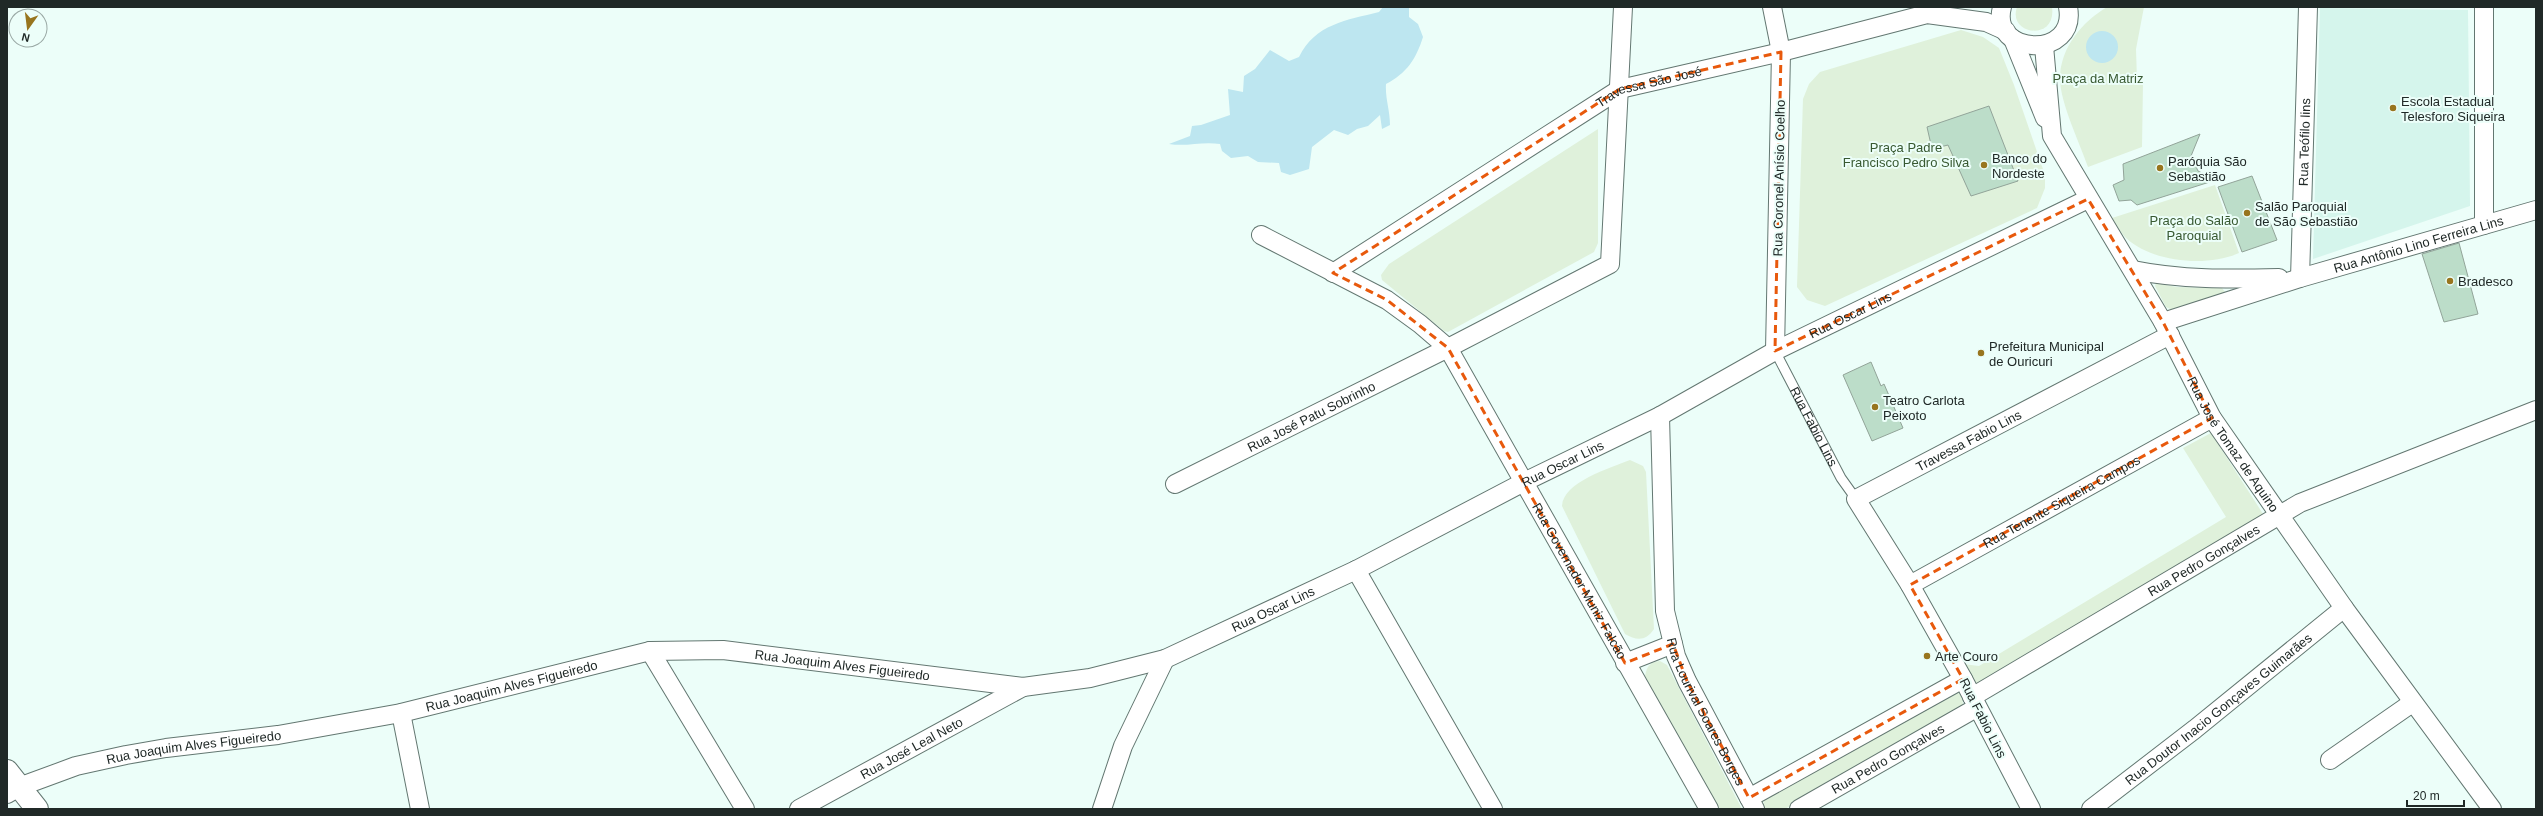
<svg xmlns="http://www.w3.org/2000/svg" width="2543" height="816" viewBox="0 0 2543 816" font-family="Arial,sans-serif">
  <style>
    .built { fill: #d5f5ec }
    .green { fill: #dff1db }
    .water { fill: #bde6f0 }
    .building { fill: #bcddc9; stroke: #92a499 }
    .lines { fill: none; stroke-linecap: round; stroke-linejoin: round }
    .service-casing { stroke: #637771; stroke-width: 11 }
    .minor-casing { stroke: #637771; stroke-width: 20 }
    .trunk-casing { stroke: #637771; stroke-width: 24 }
    .service { stroke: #fff; stroke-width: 9 }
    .minor { stroke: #fff; stroke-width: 18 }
    .trunk { stroke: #fff; stroke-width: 22 }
    .marked { fill: none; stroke: #e8590c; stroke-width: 3; stroke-dasharray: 8 5; stroke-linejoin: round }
    .poi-dot { fill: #98751e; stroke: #ecfef9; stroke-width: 1.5 }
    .labels { text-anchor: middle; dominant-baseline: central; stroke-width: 4; stroke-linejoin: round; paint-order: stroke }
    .park-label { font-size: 13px; fill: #385931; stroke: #ecfef9 }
    .street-label { font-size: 13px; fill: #202927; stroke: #ecfef9 }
    .poi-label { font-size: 13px; fill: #202927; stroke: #ecfef9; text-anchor: start }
  </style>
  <rect width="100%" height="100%" fill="#ecfef9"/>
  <path class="built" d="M 2320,8 L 2468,10 L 2470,206 L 2313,259 Z"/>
  <g class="green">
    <path d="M 2017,7 L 2052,7 C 2057,42 2007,35 2017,7 Z"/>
    <path d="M 2107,7 L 2144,7 L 2136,49 L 2137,80 L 2143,83 L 2142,147 L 2088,167 C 2080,144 2060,102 2060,79 C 2060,48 2082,22 2107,7 Z"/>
    <path d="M 1961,30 L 1983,37 L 1999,48 L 2014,85 L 2045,175 L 2045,188 L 2037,208 L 1825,306 L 1807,300 L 1797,287 L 1803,99 L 1809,84 L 1820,72 Z"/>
    <path d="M 1598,129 L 1598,243 L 1594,252 L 1448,332 L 1444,331 L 1382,280 L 1381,275 L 1389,264 Z"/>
    <path d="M 2215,185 L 2239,253 C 2208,267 2153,263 2126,238 C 2121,233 2116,224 2112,218 Z"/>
    <path d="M 2156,283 L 2177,287 L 2222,288 L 2225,292 L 2225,295 L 2172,310 L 2166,307 L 2155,286 Z"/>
    <path d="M 2211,433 L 2265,517 L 1977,687 L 1963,664 L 1979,666 L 2226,517 L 2183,448 Z"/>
    <path d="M 1630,460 L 1643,466 L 1646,472 L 1654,629 C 1646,641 1637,641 1625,634 L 1562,506 C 1563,482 1610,468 1630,460 Z"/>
    <path d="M 1660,661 L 1667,665 L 1742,809 L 1716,809 L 1645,676 C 1647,666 1650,662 1660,661 Z"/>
    <path d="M 1957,692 L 1962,696 L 1963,705 L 1785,809 L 1763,809 L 1764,800 L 1951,693 Z"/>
  </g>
  <g class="water">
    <path d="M 1383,7 L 1409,7 L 1409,17 L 1418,24 L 1423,37 C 1416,59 1407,73 1386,84 C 1385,98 1390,110 1390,125 L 1382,129 L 1380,115 L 1368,126 L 1357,129 L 1348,135 L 1334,130 L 1312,147 L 1309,169 L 1290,175 L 1281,172 L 1279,163 L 1258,162 L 1248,156 L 1231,158 L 1222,151 L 1220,144 C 1202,141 1187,147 1169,144 L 1190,136 L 1192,126 L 1201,125 L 1230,115 L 1228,89 L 1243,92 L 1244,76 L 1255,69 L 1270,50 L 1289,61 L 1299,57 C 1315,24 1347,20 1379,12 Z"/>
    <circle cx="2102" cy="47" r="16"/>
  </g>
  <g class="building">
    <path d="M 1989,106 L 2018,181 L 1971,196 L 1948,145 L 1932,149 L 1927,127 Z"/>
    <path d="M 2200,134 L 2191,156 L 2198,171 L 2216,180 L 2137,205 L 2131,200 L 2119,201 L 2113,185 L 2124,180 L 2123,164 Z"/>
    <path d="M 2252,176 L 2277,240 L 2242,252 L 2218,187 Z"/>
    <path d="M 2459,243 L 2478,314 L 2444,322 L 2422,254 Z"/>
    <path d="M 1871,362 L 1881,386 L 1884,384 L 1903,428 L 1872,441 L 1843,375 Z"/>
  </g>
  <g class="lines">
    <defs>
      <g id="service">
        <path id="s1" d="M 1775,351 L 1841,478 L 1856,499"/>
      </g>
      <g id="minor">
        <path d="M 1772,7 L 1781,52 L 1775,351"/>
        <path d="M 2002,7 C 1989,56 2078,60 2068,7"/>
        <path d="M 2013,39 L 2045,118"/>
        <path id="s2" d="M 2044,46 L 2052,136 L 2163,322 L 2212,418 L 2344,608 L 2492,809"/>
        <path d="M 2484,225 L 2484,7"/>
        <path id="s3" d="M 1261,235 L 1387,300 L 1420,324 L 1448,348 L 1709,809"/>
        <path d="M 2133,270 C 2182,280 2230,279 2279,278"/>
        <path id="s4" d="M 1333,273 L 1620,89 L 1781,52 L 1927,14 L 1986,22 L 2006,31"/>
        <path id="s5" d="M 2300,278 L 2308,7"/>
        <path id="s6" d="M 2163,322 L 2300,278 L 2536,210"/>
        <path id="s7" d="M 1660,416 L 1665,611 L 1676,656 L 1687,681 L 1755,809"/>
        <path id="s8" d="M 1175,484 L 1448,348 L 1610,264 L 1623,7"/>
        <path d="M 1356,570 L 1493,809"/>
        <path id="s9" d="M 1910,585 L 2212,418"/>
        <path d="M 650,651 L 745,809"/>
        <path d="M 1625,663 L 1673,644"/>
        <path id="s10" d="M 1972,697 L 2300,503 L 2536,410"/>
        <path d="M 401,713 L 420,809"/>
        <path d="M 2330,760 L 2412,703"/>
        <path id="s11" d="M 7,794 L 19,787 L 76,766 L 126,755 L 166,748 L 278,735 L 401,713 L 650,651 L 723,650 L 1023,687 L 1090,678 L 1165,659 L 1356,570 L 1524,482 L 1660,416 L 1775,351 L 2088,199"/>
        <path d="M 1749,798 L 1963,679"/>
        <path id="s12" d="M 799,809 L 1023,687"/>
        <path d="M 1102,809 L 1123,746 L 1165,659"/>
        <path id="s13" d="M 1799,809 L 1976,708"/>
        <path id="s14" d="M 2031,809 L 1963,679 L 1910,585 L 1856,499 L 2170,335"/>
        <path id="s15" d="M 2091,809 L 2195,729 L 2344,608"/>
      </g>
      <path id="trunk" d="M 7,771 L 37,809"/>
    </defs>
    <use href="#service" class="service-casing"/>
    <use href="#minor" class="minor-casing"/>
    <use href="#trunk" class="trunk-casing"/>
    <use href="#service" class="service"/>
    <use href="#minor" class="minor"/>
    <use href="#trunk" class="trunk"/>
  </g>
  <path class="marked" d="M 1781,52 L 1775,351 L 2088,199 L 2163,322 L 2212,418 L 1910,585 L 1963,679 L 1749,798 L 1687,681 L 1673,644 L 1625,663 L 1448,348 L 1387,300 L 1333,273 L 1620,89 Z"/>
  <g class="poi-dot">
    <circle cx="2393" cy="108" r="4"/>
    <circle cx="1984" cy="165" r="4"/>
    <circle cx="2160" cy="168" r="4"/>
    <circle cx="2247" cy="213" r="4"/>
    <circle cx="2450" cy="281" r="4"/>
    <circle cx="1981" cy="353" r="4"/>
    <circle cx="1875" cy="407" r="4"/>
    <circle cx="1927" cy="656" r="4"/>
  </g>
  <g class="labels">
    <g class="park-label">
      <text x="2098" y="78">Praça da Matriz</text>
      <text x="1906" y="147">Praça Padre<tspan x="1906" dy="15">Francisco Pedro Silva</tspan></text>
      <text x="2194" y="220">Praça do Salão<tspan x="2194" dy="15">Paroquial</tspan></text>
    </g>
    <g class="street-label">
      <text stroke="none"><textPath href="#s4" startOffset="369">Travessa São José</textPath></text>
      <text stroke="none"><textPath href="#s5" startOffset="136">Rua Teófilo lins</textPath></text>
      <text transform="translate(1779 178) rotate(-89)">Rua Coronel Anísio Coelho</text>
      <text stroke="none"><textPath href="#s6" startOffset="267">Rua Antônio Lino Ferreira Lins</textPath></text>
      <text stroke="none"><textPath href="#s11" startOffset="1948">Rua Oscar Lins</textPath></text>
      <text stroke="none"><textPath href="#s8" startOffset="152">Rua José Patu Sobrinho</textPath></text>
      <text stroke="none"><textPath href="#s1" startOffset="85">Rua Fabio Lins</textPath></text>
      <text stroke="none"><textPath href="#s14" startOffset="483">Travessa Fabio Lins</textPath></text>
      <text stroke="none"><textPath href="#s2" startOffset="448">Rua José Tomaz de Aquino</textPath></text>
      <text stroke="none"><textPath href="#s11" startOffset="1624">Rua Oscar Lins</textPath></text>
      <text stroke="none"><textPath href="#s9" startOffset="173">Rua Tenente Siqueira Campos</textPath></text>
      <text stroke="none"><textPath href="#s10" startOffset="269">Rua Pedro Gonçalves</textPath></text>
      <text stroke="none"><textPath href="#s3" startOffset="487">Rua Governador Muniz Falcão</textPath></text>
      <text stroke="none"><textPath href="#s11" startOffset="1300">Rua Oscar Lins</textPath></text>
      <text stroke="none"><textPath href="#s11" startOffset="854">Rua Joaquim Alves Figueiredo</textPath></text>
      <text stroke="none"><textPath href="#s11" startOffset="518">Rua Joaquim Alves Figueiredo</textPath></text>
      <text stroke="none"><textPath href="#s15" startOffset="162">Rua Doutor Inacio Gonçaves Guimarães</textPath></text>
      <text stroke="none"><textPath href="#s7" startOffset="304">Rua Lourival Soares Borges</textPath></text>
      <text transform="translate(1983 718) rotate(63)">Rua Fabio Lins</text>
      <text stroke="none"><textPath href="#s11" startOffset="194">Rua Joaquim Alves Figueiredo</textPath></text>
      <text stroke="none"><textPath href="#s12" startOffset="128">Rua José Leal Neto</textPath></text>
      <text stroke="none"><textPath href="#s13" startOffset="102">Rua Pedro Gonçalves</textPath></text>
    </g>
    <g class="poi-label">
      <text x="2401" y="101">Escola Estadual<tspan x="2401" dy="15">Telesforo Siqueira</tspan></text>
      <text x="1992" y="158">Banco do<tspan x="1992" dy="15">Nordeste</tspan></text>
      <text x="2168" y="161">Paróquia São<tspan x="2168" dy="15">Sebastião</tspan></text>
      <text x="2255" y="206">Salão Paroquial<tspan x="2255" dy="15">de São Sebastião</tspan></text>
      <text x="2458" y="281">Bradesco</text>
      <text x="1989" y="346">Prefeitura Municipal<tspan x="1989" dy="15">de Ouricuri</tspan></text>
      <text x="1883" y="400">Teatro Carlota<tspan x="1883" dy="15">Peixoto</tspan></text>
      <text x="1935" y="656">Arte Couro</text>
    </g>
  </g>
  <rect width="2543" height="816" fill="none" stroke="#202927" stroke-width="16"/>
  <g transform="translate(28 28) rotate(194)"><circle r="19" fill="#ecfef9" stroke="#9aa9a5"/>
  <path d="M0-3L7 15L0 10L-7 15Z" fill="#98751e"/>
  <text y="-6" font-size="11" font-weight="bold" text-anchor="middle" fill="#202927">N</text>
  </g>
  <path d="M2407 800v6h57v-6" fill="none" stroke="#202927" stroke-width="2"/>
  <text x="2413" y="800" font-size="12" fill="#202927" stroke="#ecfef9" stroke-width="3" paint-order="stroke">20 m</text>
</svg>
